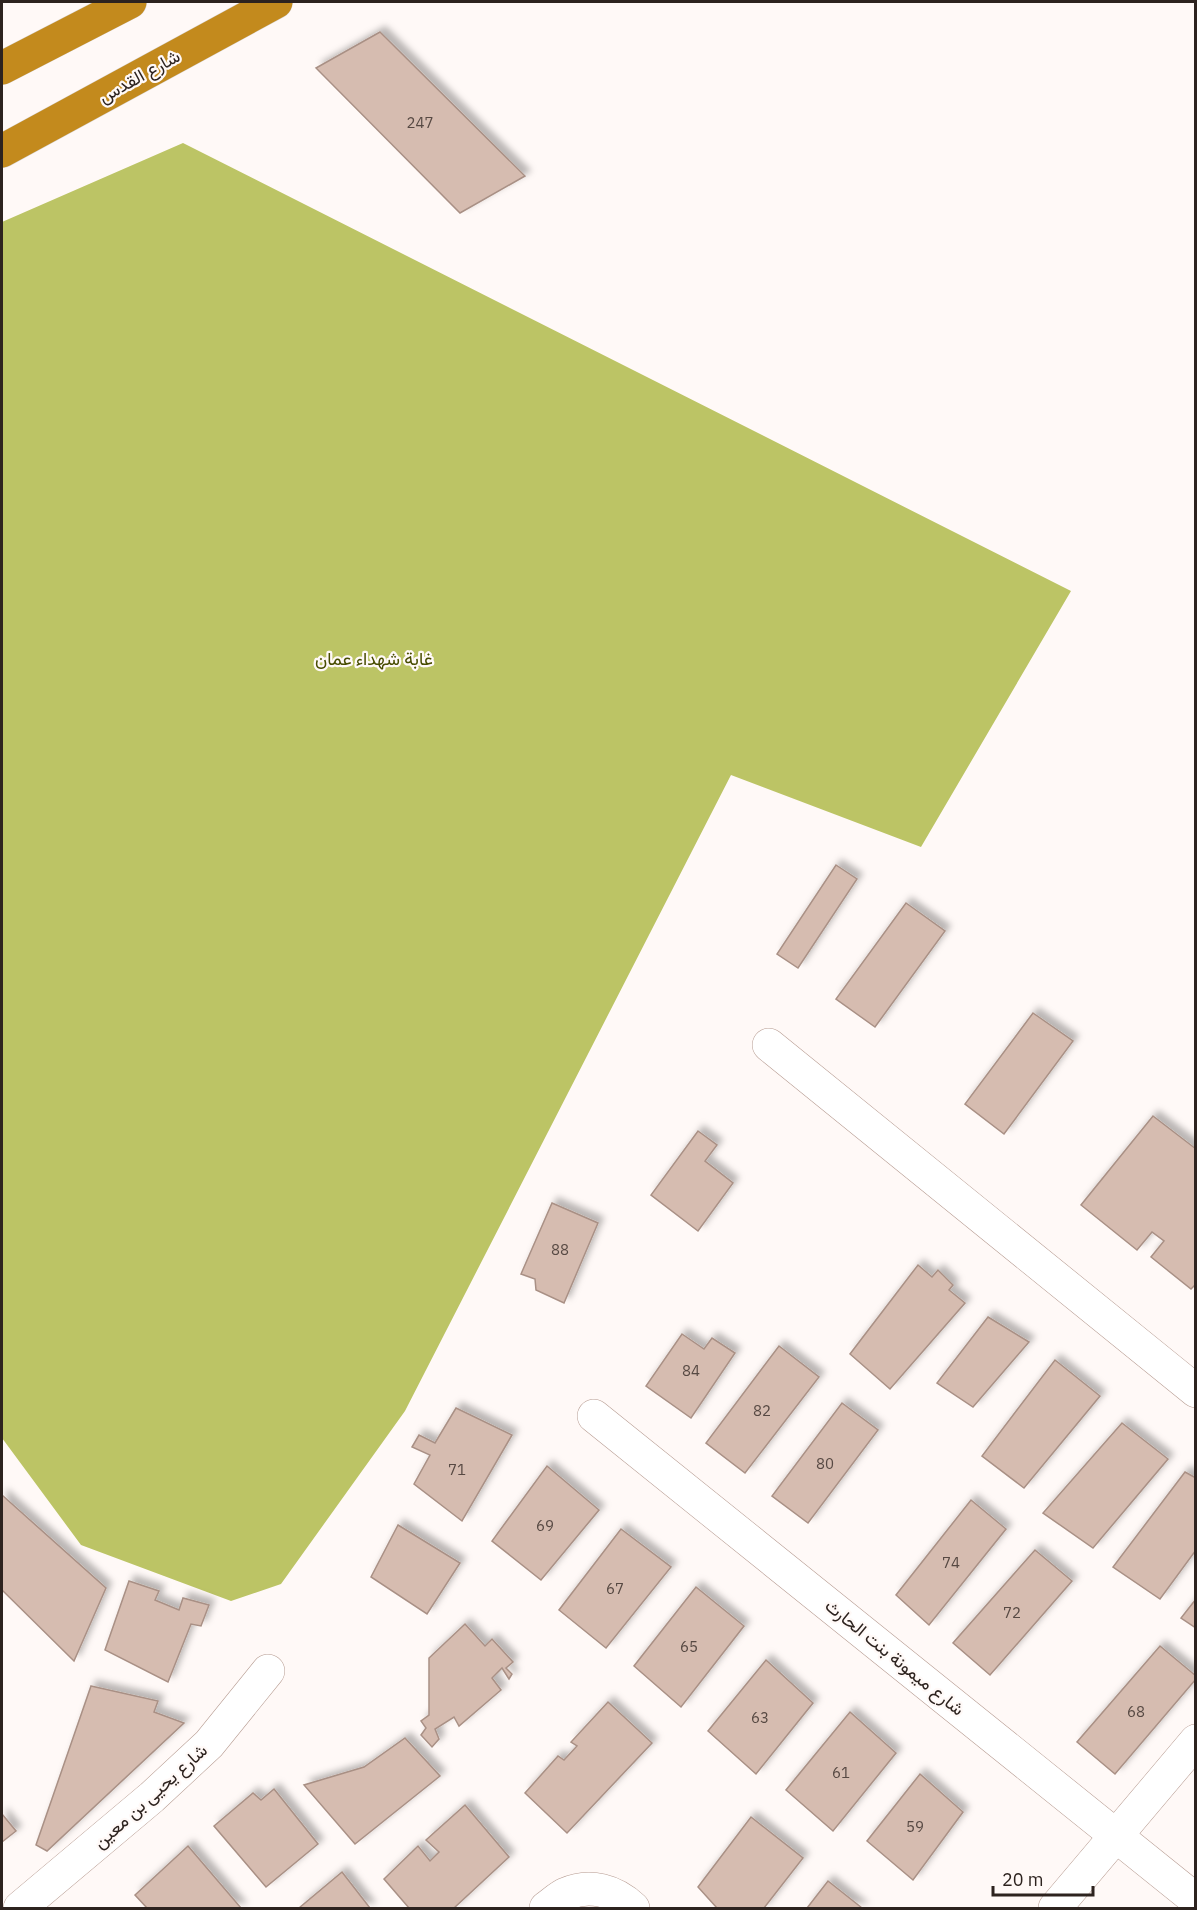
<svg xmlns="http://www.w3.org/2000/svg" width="1197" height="1910" viewBox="0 0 1197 1910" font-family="'IBM Plex Sans',Vazirmatn,sans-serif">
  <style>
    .forest { fill: #bcc465 }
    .building { fill: #d6bcb0; stroke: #a99085; stroke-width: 1.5; filter: url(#shadow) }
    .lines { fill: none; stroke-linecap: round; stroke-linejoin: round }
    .minor-casing { stroke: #b79c92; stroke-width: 34 }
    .highway-casing { stroke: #d9d7d7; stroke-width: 34 }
    .minor { stroke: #fff; stroke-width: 33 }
    .highway { stroke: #c38a1d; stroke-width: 33 }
    .labels { text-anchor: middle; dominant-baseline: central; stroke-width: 4.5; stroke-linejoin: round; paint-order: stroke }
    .number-label { font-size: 15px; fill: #574943 }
    .street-label { font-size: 18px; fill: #2d231f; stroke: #fff9f7 }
    .park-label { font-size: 18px; fill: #474c00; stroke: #fff9f7 }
  </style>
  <defs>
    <filter id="shadow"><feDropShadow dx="5.5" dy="-5.5" stdDeviation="3" flood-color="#0004"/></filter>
  </defs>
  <rect width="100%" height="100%" fill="#fff9f7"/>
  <path class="forest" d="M 183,143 L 1071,591 L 921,847 L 731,775 L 405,1411 L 281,1584 L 231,1601 L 81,1545 L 2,1438 L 2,222 Z"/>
  <g class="building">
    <path d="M 380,32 L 525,176 L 460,213 L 316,68 Z"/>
    <path d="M 836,865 L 857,879 L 798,968 L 777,954 Z"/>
    <path d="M 906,903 L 945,931 L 875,1027 L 836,999 Z"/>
    <path d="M 1033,1013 L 1073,1041 L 1004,1134 L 965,1104 Z"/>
    <path d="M 1153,1116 L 1196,1149 L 1196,1284 L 1191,1289 L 1151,1257 L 1164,1241 L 1152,1232 L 1137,1250 L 1081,1205 Z"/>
    <path d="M 698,1131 L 717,1145 L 705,1161 L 733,1183 L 698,1231 L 651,1195 Z"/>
    <path d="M 552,1203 L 598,1223 L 564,1303 L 536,1290 L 535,1279 L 521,1274 Z"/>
    <path d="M 918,1265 L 932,1277 L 938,1270 L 953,1285 L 949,1290 L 965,1303 L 890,1389 L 850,1354 Z"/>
    <path d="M 988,1317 L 1029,1342 L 973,1407 L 937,1383 Z"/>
    <path d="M 682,1334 L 704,1349 L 712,1338 L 735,1353 L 691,1418 L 646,1386 Z"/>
    <path d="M 779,1346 L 819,1377 L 745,1473 L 706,1443 Z"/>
    <path d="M 1055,1360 L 1100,1396 L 1024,1488 L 982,1456 Z"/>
    <path d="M 842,1403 L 878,1430 L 808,1523 L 772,1496 Z"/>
    <path d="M 456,1408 L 512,1435 L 462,1521 L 414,1484 L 430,1455 L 412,1447 L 419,1435 L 435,1443 Z"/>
    <path d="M 1122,1423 L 1168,1459 L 1093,1548 L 1043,1513 Z"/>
    <path d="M 547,1466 L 599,1510 L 541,1580 L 492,1541 Z"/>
    <path d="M 1185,1472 L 1196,1478 L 1196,1550 L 1160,1599 L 1113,1567 Z"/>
    <path d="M 2,1495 L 106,1588 L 74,1661 L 2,1590 Z"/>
    <path d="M 971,1500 L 1006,1529 L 929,1625 L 896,1595 Z"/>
    <path d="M 398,1525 L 460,1563 L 427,1614 L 371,1577 Z"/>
    <path d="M 621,1529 L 671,1567 L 606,1648 L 559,1610 Z"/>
    <path d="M 1035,1550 L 1072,1581 L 990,1675 L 953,1643 Z"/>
    <path d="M 129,1581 L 159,1591 L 155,1600 L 179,1610 L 183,1598 L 209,1605 L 201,1626 L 191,1624 L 168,1682 L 105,1650 Z"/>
    <path d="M 696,1587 L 744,1626 L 681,1707 L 634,1666 Z"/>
    <path d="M 1196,1599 L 1196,1628 L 1181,1618 Z"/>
    <path d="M 465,1624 L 485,1646 L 492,1639 L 513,1662 L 506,1668 L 512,1674 L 509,1679 L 502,1668 L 492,1678 L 501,1690 L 459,1726 L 454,1717 L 435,1729 L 439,1739 L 432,1747 L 421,1735 L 426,1728 L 421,1721 L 429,1715 L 429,1658 Z"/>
    <path d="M 1160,1646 L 1196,1676 L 1196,1679 L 1115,1774 L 1077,1742 Z"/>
    <path d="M 766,1660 L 813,1703 L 756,1774 L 708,1731 Z"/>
    <path d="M 91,1686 L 158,1701 L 154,1712 L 184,1723 L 47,1851 L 36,1845 Z"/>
    <path d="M 608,1702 L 652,1743 L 567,1833 L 525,1793 L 558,1756 L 564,1760 L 577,1746 L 571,1742 Z"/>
    <path d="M 850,1712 L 896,1753 L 833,1831 L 786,1790 Z"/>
    <path d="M 405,1738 L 440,1776 L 355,1844 L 304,1785 L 364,1767 Z"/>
    <path d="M 920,1774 L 963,1812 L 913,1880 L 867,1841 Z"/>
    <path d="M 274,1789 L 318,1844 L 266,1887 L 214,1826 L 253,1793 L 261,1800 Z"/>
    <path d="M 465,1805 L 509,1857 L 454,1908 L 409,1908 L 384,1879 L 418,1846 L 430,1861 L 439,1852 L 426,1840 Z"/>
    <path d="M 2,1814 L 16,1831 L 2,1842 Z"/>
    <path d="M 751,1817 L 803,1858 L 764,1908 L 717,1908 L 698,1887 Z"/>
    <path d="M 188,1846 L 241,1908 L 147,1908 L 135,1895 Z"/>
    <path d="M 342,1872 L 370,1908 L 299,1908 Z"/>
    <path d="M 828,1881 L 862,1908 L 807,1908 Z"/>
  </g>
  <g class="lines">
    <defs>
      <g id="minor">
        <path d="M 769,1045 L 1196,1391"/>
        <path d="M 594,1416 L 1196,1900"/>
        <path d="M 20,1908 L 152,1797 L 209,1744 L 268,1671"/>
        <path d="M 546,1908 C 552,1904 559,1897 566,1894 C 590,1883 615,1891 633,1908"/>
        <path d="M 1055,1908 L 1196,1741"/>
      </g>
      <g id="highway">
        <path d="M 2,68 L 130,2"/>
        <path d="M 2,151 L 276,2"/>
      </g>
    </defs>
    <use href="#minor" class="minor-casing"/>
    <use href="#highway" class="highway-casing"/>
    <use href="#minor" class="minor"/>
    <use href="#highway" class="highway"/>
  </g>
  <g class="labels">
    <g class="number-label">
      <text x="420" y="122">247</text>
      <text x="560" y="1249">88</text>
      <text x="691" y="1370">84</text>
      <text x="762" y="1410">82</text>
      <text x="825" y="1463">80</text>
      <text x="457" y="1469">71</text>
      <text x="545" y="1525">69</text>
      <text x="951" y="1562">74</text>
      <text x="615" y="1588">67</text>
      <text x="1012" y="1612">72</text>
      <text x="689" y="1646">65</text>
      <text x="1136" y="1711">68</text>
      <text x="760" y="1717">63</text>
      <text x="841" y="1772">61</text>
      <text x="915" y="1826">59</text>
    </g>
    <g class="street-label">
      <text transform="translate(139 76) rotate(-29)">شارع القدس</text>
      <text transform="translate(895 1657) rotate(39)">شارع ميمونة بنت الحارث</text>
      <text transform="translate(150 1796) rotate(-42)">شارع يحيى بن معين</text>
    </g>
    <g class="park-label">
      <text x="374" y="658">غابة شهداء عمان</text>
    </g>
  </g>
  <rect width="1197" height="1910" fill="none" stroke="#2d231f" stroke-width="6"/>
  <path d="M993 1886v9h100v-9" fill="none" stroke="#2d231f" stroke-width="3"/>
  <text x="1002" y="1886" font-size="18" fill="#2d231f" stroke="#fff9f7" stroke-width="4.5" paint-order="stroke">20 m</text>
</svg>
